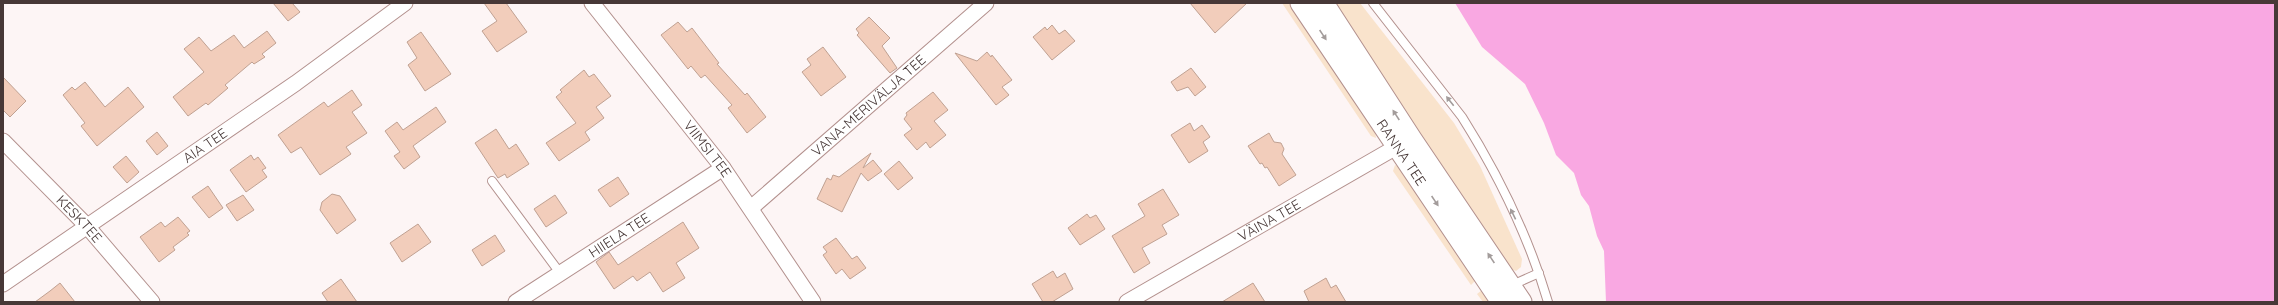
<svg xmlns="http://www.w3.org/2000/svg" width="2278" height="305" viewBox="0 0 2278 305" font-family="Quicksand,sans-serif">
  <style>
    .green { fill: #f9e3cc }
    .water { fill: #f9a8e2 }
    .building { fill: #f2cdbb; stroke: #c0a192 }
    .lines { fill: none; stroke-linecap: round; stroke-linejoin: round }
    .service-casing { stroke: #b3918e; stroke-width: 10 }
    .minor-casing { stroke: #b3918e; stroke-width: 17 }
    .secondary-casing { stroke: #b3918e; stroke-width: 23 }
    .service { stroke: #fff; stroke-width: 8 }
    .minor { stroke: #fff; stroke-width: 15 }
    .secondary { stroke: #fff; stroke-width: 21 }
    .oneway { fill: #a39c9b }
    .labels { text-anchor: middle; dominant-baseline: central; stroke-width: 3.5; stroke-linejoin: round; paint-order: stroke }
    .street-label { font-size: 14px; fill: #473837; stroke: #fff }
  </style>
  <rect width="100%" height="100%" fill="#fdf5f5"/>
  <g class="green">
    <path d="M 1282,3 L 1290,3 L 1323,47 L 1375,130 L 1376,138 L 1371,136 Z"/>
    <path d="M 1334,3 L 1360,3 L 1454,123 L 1480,166 L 1522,259 L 1521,267 L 1516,271 L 1508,268 Z"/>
    <path d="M 1395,165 L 1401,168 L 1476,280 L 1471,285 L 1393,171 Z"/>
    <path d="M 1482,290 L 1490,302 L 1483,302 L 1477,294 Z"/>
  </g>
  <path class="water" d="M 1455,3 L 2275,3 L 2275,302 L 1606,302 L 1604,251 L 1597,236 L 1589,206 L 1581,195 L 1574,173 L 1556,155 L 1544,123 L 1525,84 L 1482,47 Z"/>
  <g class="building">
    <path d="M 273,3 L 292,3 L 300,12 L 288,21 Z"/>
    <path d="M 484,3 L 506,3 L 527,32 L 497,52 L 482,31 L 497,21 Z"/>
    <path d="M 1190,3 L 1247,3 L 1215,33 Z"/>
    <path d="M 869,17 L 890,38 L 882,46 L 897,68 L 890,73 L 857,35 L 859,33 L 856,29 Z"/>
    <path d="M 678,22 L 687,32 L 692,28 L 719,63 L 717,64 L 745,95 L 747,93 L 766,117 L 747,133 L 728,108 L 732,105 L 705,75 L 701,78 L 691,66 L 688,69 L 661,35 Z"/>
    <path d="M 1052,25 L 1059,34 L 1065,30 L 1075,41 L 1052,60 L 1033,37 L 1045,27 L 1047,30 Z"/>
    <path d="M 267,31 L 276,43 L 262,54 L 265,57 L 254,64 L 252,62 L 225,85 L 228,88 L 208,105 L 206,103 L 188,116 L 173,97 L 204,72 L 184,49 L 199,37 L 211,51 L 234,35 L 244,48 Z"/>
    <path d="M 421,32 L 451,74 L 425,91 L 408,65 L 417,58 L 407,42 Z"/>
    <path d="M 823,47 L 846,77 L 821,96 L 802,72 L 811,65 L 807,59 Z"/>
    <path d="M 987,52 L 991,57 L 992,55 L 1012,80 L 1002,87 L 1009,95 L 996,105 L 955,53 L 977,61 Z"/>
    <path d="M 1191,68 L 1206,87 L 1195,96 L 1188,87 L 1177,91 L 1171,82 Z"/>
    <path d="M 584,70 L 589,77 L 594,74 L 611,96 L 596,107 L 604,118 L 585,132 L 590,140 L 559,161 L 546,143 L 576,123 L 556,97 L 562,92 L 560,90 Z"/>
    <path d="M 3,77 L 26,101 L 10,117 L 3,110 Z"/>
    <path d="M 85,82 L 105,107 L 128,87 L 144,107 L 97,146 L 81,126 L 85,123 L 63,95 L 72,87 L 75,90 Z"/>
    <path d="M 352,90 L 362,105 L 352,112 L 367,133 L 346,147 L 351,154 L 320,175 L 301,147 L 291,153 L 278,135 L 324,102 L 328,107 Z"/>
    <path d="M 933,92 L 948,110 L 934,121 L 946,135 L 930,148 L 926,142 L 917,150 L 904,135 L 912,129 L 904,119 L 907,115 L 906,113 Z"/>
    <path d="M 436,107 L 446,122 L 413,146 L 420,157 L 404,169 L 394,156 L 400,152 L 385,131 L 397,122 L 403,130 Z"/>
    <path d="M 1190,123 L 1194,131 L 1202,125 L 1210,137 L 1203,142 L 1208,151 L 1189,163 L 1171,135 Z"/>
    <path d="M 496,129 L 509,149 L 516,144 L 529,164 L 507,178 L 505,174 L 498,178 L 475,143 Z"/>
    <path d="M 157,132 L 168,146 L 157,155 L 146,141 Z"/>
    <path d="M 1269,133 L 1274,142 L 1281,143 L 1284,149 L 1282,154 L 1296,175 L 1279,186 L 1267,167 L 1265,168 L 1262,163 L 1260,164 L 1248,146 Z"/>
    <path d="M 871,153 L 863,168 L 873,160 L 882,171 L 868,181 L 861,173 L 842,212 L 817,199 L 827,178 L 831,180 L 833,175 L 839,177 Z"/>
    <path d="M 251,155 L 254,160 L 258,157 L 266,168 L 262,170 L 267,177 L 246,192 L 230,170 Z"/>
    <path d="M 126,156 L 139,172 L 127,183 L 113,167 Z"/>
    <path d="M 899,161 L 913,178 L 898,190 L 884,174 Z"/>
    <path d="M 618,177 L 629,194 L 610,207 L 598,190 Z"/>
    <path d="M 208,186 L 223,208 L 209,218 L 192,197 Z"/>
    <path d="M 1163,189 L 1179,215 L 1162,225 L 1167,234 L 1142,248 L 1150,263 L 1134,273 L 1112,236 L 1145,216 L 1138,204 Z"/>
    <path d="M 332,194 L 340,196 L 356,220 L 337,234 L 320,210 L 322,202 Z"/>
    <path d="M 243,195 L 254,210 L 237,221 L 226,205 Z"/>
    <path d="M 555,195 L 567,213 L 546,227 L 534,209 Z"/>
    <path d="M 1087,214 L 1090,218 L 1096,215 L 1105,229 L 1080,245 L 1068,228 Z"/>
    <path d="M 178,217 L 190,231 L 187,233 L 189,235 L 173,247 L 175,250 L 159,262 L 140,237 L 161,222 L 165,227 Z"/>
    <path d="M 683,222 L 699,248 L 676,263 L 685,278 L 663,292 L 650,272 L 637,281 L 633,276 L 614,289 L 596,262 L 609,252 L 618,265 Z"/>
    <path d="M 418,224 L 431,242 L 402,262 L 390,243 Z"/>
    <path d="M 495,235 L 505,251 L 482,266 L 472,250 Z"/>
    <path d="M 836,238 L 852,259 L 857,256 L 866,268 L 850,279 L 842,269 L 836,274 L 823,255 L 827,252 L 823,247 Z"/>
    <path d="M 1053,271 L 1057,278 L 1065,273 L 1073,289 L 1052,302 L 1043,302 L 1032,284 Z"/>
    <path d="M 1326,278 L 1331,288 L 1336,285 L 1346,302 L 1309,302 L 1304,291 Z"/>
    <path d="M 341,279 L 357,302 L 328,302 L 322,293 Z"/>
    <path d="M 60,283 L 75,302 L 35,302 L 50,291 Z"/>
    <path d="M 1253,283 L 1265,302 L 1222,302 Z"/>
  </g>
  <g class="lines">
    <defs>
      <g id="service">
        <path d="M 1373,3 L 1462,117 C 1498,174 1529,238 1548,302"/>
        <path d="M 492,181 L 560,273"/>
        <path d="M 1510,286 L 1539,273"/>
      </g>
      <g id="minor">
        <path id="s1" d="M 592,3 L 723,168 L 813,302"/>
        <path id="s2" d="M 3,141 L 86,225 L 152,302"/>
        <path id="s3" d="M 751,208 L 986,3"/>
        <path id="s4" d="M 3,284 L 296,83 L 405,3"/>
        <path id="s5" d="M 516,302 L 723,168"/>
        <path id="s6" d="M 1127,302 L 1405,142"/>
      </g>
      <g id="secondary">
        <path id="s7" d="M 1301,3 L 1502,302"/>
        <path d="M 1323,3 L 1411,139 L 1521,302"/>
      </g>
    </defs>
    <use href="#service" class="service-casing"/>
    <use href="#minor" class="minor-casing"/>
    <use href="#secondary" class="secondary-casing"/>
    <use href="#service" class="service"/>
    <use href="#minor" class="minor"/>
    <use href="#secondary" class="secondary"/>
  </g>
  <defs><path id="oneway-solid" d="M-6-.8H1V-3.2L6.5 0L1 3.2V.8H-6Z"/></defs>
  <g class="oneway">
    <use href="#oneway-solid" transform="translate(1323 35) rotate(56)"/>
    <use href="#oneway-solid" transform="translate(1450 101) rotate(-128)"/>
    <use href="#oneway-solid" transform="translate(1396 115) rotate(-123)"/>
    <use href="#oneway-solid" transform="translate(1435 201) rotate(56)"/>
    <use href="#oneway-solid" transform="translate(1513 214) rotate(-116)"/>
    <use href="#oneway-solid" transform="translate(1491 258) rotate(-124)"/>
  </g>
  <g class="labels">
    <g class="street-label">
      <text stroke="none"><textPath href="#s3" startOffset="156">VANA-MERIVÄLJA TEE</textPath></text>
      <text stroke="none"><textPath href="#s4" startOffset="245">AIA TEE</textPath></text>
      <text stroke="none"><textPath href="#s1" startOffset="186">VIIMSI TEE</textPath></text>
      <text stroke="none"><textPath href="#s7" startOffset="180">RANNA TEE</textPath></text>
      <text stroke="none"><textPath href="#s2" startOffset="109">KESKTEE</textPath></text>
      <text stroke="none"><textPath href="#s6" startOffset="164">VÄINA TEE</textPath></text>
      <text stroke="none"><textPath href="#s5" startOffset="123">HIIELA TEE</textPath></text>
    </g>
  </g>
  <rect width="2278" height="305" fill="none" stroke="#473837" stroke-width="8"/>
</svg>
